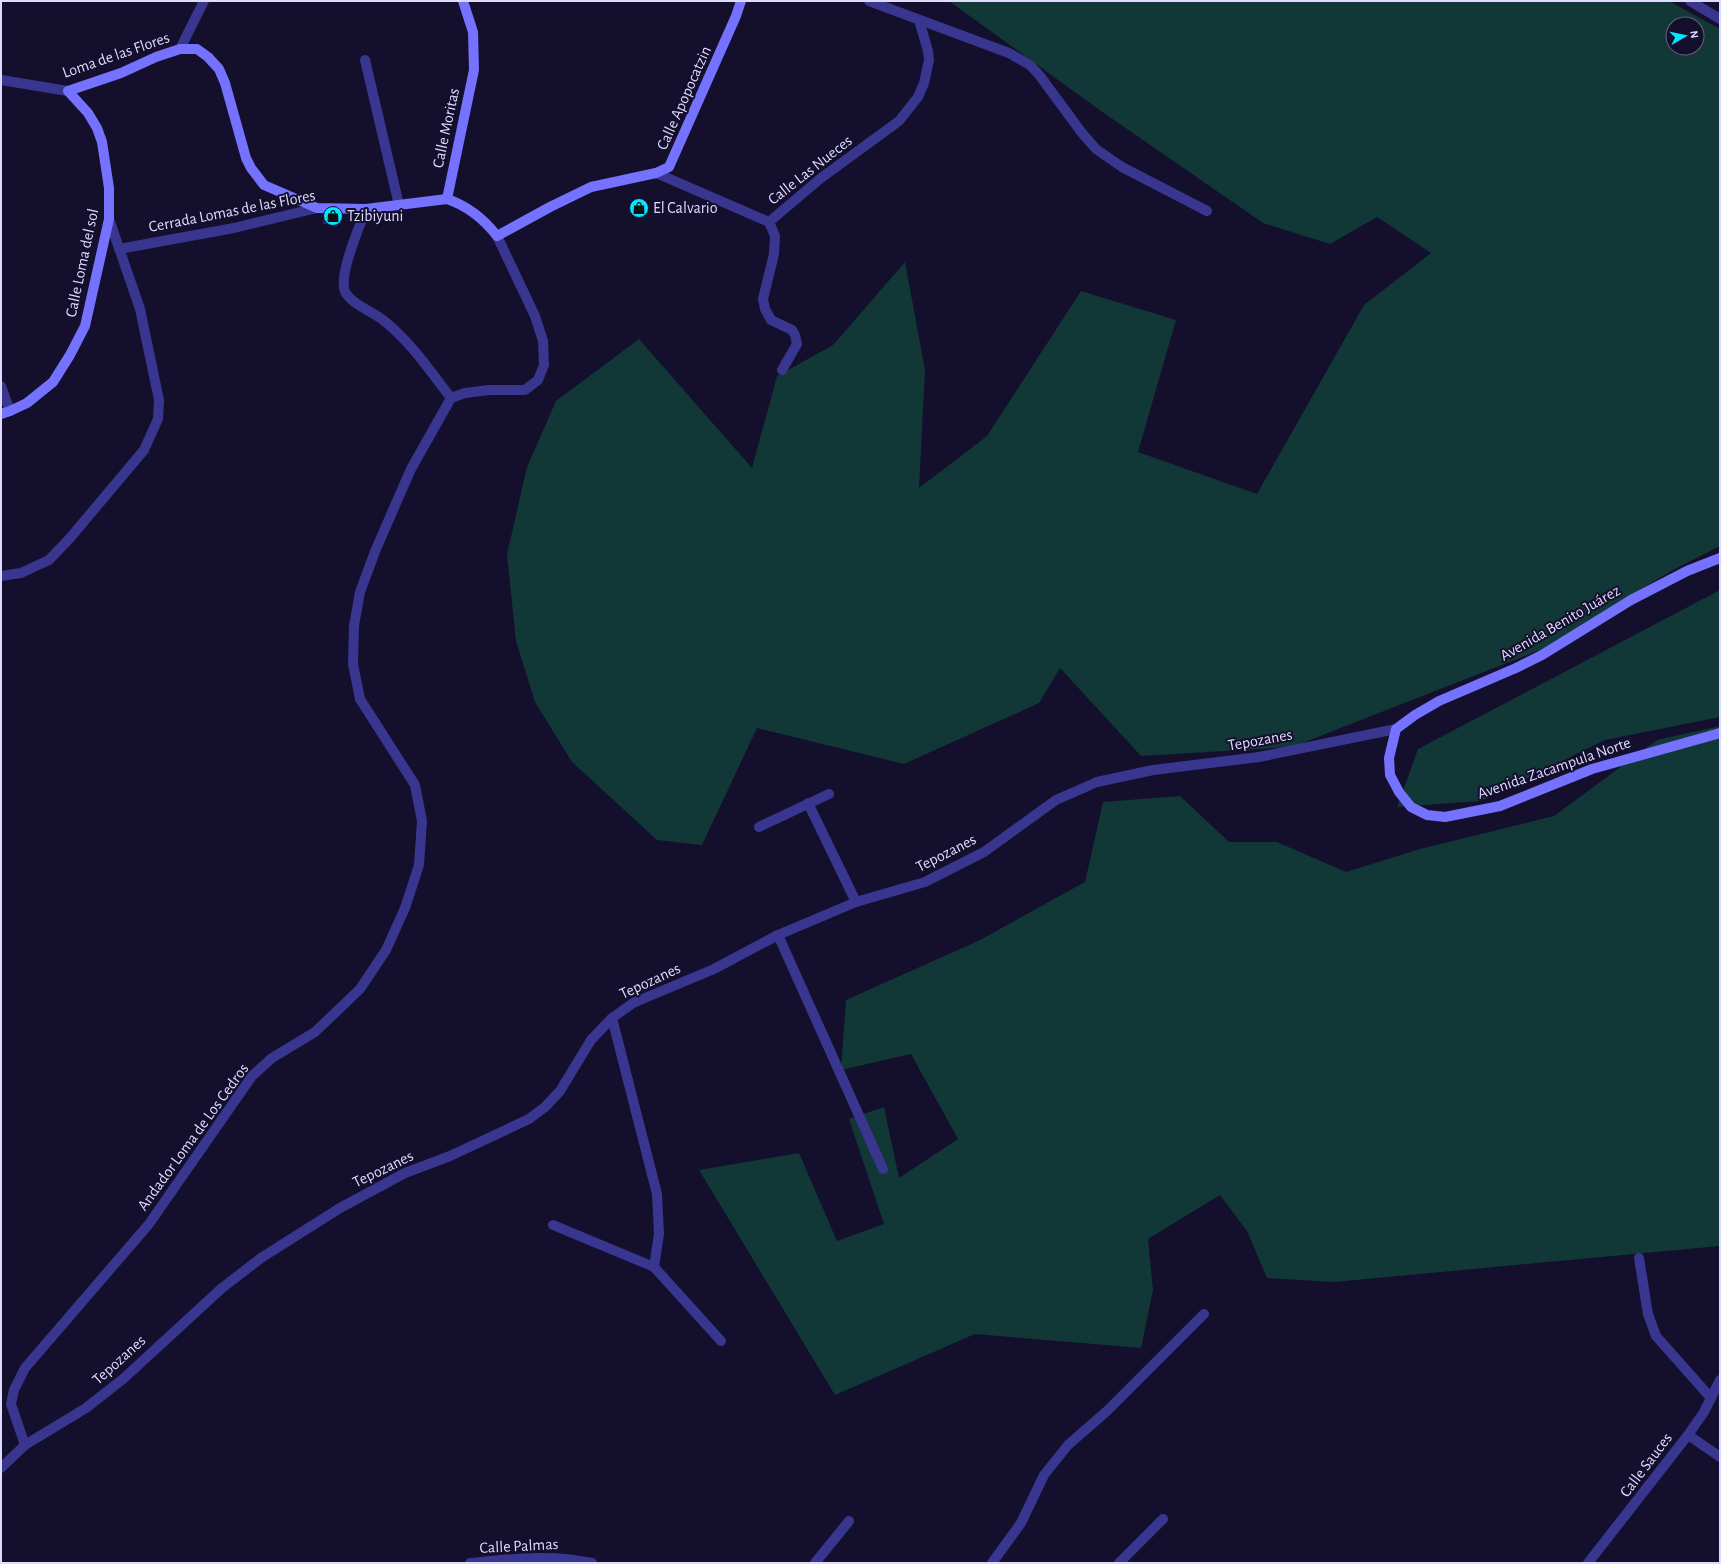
<svg xmlns="http://www.w3.org/2000/svg" width="1721" height="1564" viewBox="0 0 1721 1564" font-family="'Alegreya Sans',sans-serif">
  <style>
    .green { fill: #113736; fill-rule: evenodd }
    .building { fill: #241950; stroke: #3a297e }
    .lines { fill: none; stroke-linecap: round; stroke-linejoin: round }
    .minor { stroke: #393690; stroke-width: 10 }
    .tertiary { stroke: #393690; stroke-width: 10 }
    .secondary { stroke: #7572ff; stroke-width: 10 }
    .labels { text-anchor: middle; dominant-baseline: central; stroke-width: 4; stroke-linejoin: round; paint-order: stroke }
    .street-label { font-size: 16px; fill: #dfdbff; stroke: #140f2d }
    .poi-label { font-size: 16px; fill: #dfdbff; stroke: #140f2d; text-anchor: start }
  </style>
  <rect width="100%" height="100%" fill="#140f2d"/>
  <g class="green">
    <path d="M 949,1 L 1669,1 L 1720,29 L 1720,546 L 1671,571 L 1545,648 L 1292,747 L 1141,756 L 1060,668 L 1039,703 L 904,764 L 757,728 L 702,845 L 657,840 L 572,762 L 535,702 L 516,641 L 507,554 L 527,467 L 556,401 L 639,339 L 752,468 L 777,376 L 833,345 L 905,262 L 925,370 L 919,488 L 987,436 L 1081,291 L 1176,320 L 1138,452 L 1257,494 L 1364,305 L 1431,253 L 1377,217 L 1330,244 L 1263,223 L 1101,111 ZM 1673,24 L 1697,24 L 1697,48 L 1673,48 Z"/>
    <path d="M 1720,590 L 1720,717 L 1605,740 L 1481,801 L 1397,807 L 1418,749 Z"/>
    <path d="M 1720,726 L 1720,1246 L 1334,1282 L 1267,1278 L 1247,1231 L 1220,1195 L 1148,1239 L 1153,1290 L 1141,1348 L 975,1334 L 835,1395 L 699,1170 L 799,1153 L 837,1241 L 884,1224 L 849,1119 L 884,1107 L 899,1178 L 958,1139 L 911,1054 L 841,1070 L 846,1000 L 980,940 L 1085,882 L 1103,802 L 1180,796 L 1229,842 L 1277,842 L 1346,872 L 1420,849 L 1554,816 L 1657,740 Z"/>
  </g>
  <path class="building" d="M 327,215 L 340,215 L 337,226 L 323,223 Z"/>
  <g class="lines">
    <g class="minor">
      <path d="M 869,1 L 1009,53 L 1030,65 L 1040,76 L 1082,133 L 1096,149 L 1122,167 L 1207,211"/>
      <path d="M 1690,1 L 1720,19"/>
      <path d="M 180,49 L 204,1"/>
      <path d="M 365,60 L 399,205"/>
      <path d="M 1,80 L 68,91"/>
      <path d="M 656,173 L 769,222"/>
      <path d="M 366,209 C 359,228 341,269 344,288 C 346,302 372,311 383,320 C 410,341 430,371 451,398"/>
      <path d="M 769,222 L 821,178 L 899,121 L 918,97 L 924,83 L 929,60 L 928,51 L 919,20"/>
      <path d="M 769,222 L 775,236 L 774,254 L 763,299 L 765,309 L 771,320 L 792,330 L 795,335 L 797,344 L 782,370"/>
      <path d="M 119,249 L 234,228 L 317,208"/>
      <path d="M 1,386 L 10,411"/>
      <path d="M 1,576 L 21,573 L 49,560 L 70,538 L 144,450 L 158,419 L 159,400 L 140,309 L 109,219"/>
      <path d="M 808,803 L 856,902"/>
      <path d="M 759,827 L 829,794"/>
      <path d="M 778,935 L 883,1169"/>
      <path d="M 612,1018 L 657,1194 L 659,1234 L 654,1267 L 721,1341"/>
      <path d="M 553,1225 L 654,1267"/>
      <path d="M 1639,1258 L 1648,1314 L 1656,1336 L 1711,1398"/>
      <path d="M 1688,1435 L 1720,1457"/>
      <path d="M 470,1563 C 511,1559 551,1554 592,1563"/>
      <path d="M 815,1563 L 849,1521"/>
      <path d="M 992,1563 L 1021,1523 L 1044,1475 L 1068,1445 L 1107,1411 L 1204,1314"/>
      <path d="M 1119,1563 L 1163,1519"/>
      <path d="M 1588,1563 L 1688,1435 L 1704,1412 L 1720,1380"/>
    </g>
    <g class="tertiary">
      <path d="M 25,1445 L 11,1404 L 14,1390 L 25,1368 L 149,1224 L 252,1076 L 272,1058 L 315,1032 L 360,989 L 386,950 L 405,908 L 419,865 L 422,821 L 415,785 L 360,699 L 353,664 L 354,626 L 360,592 L 376,549 L 411,469 L 451,398 L 465,393 L 489,390 L 525,390 L 538,380 L 544,365 L 543,341 L 535,316 L 497,236"/>
      <path d="M 1,1468 L 25,1445 L 86,1408 L 123,1379 L 222,1288 L 261,1258 L 340,1208 L 405,1173 L 450,1156 L 529,1119 L 545,1107 L 560,1091 L 591,1040 L 612,1018 L 633,1003 L 714,969 L 778,935 L 856,902 L 925,882 L 984,852 L 1056,800 L 1097,782 L 1153,770 L 1259,757 L 1396,729"/>
    </g>
    <g class="secondary">
      <path d="M 463,1 L 473,32 L 474,70 L 447,199 C 468,206 483,218 497,236 L 550,207 L 591,187 L 656,173 L 669,167 L 736,16 L 741,1"/>
      <path d="M 1,414 L 10,411 L 27,403 L 53,382 L 70,355 L 85,326 L 109,219 L 109,188 L 102,142 L 97,128 L 88,113 L 68,91 L 121,73 L 156,57 L 180,49 L 197,49 L 208,57 L 219,69 L 225,83 L 246,158 L 251,168 L 264,185 L 317,208 L 366,209 L 447,199"/>
      <path d="M 1720,558 L 1687,571 L 1631,600 L 1542,655 L 1516,668 L 1439,701 L 1415,715 L 1396,729 L 1389,758 L 1390,775 L 1399,792 L 1411,807 L 1427,815 L 1445,817 L 1500,806 L 1592,769 L 1720,733"/>
    </g>
  </g>
  <defs>
    <symbol id="shop-disc" viewBox="-11 -11 22 22"><circle r="9.5" fill="#07e6ff" stroke="#140f2d"/><path d="M-5-2.5h2.3a2.7 3.5 0 0 1 5.4 0H5L5.5 6h-11ZM-1.5-2.5h3a1.5 2.3 0 0 0-3 0Z" fill="#111"/></symbol>
  </defs>
  <g fill-rule="evenodd">
    <use href="#shop-disc" x="628" y="197" width="22" height="22"/>
    <use href="#shop-disc" x="322" y="205" width="22" height="22"/>
  </g>
  <g class="labels">
    <g class="street-label">
      <text transform="translate(116 55) rotate(-19)">Loma de las Flores</text>
      <text transform="translate(684 98) rotate(-66)">Calle Apopocatzin</text>
      <text transform="translate(446 128) rotate(-78)">Calle Moritas</text>
      <text transform="translate(810 170) rotate(-38)">Calle Las Nueces</text>
      <text transform="translate(232 211) rotate(-11)">Cerrada Lomas de las Flores</text>
      <text transform="translate(82 263) rotate(-78)">Calle Loma del sol</text>
      <text transform="translate(1560 623) rotate(-30)">Avenida Benito Juárez</text>
      <text transform="translate(1260 740) rotate(-10)">Tepozanes</text>
      <text transform="translate(1554 768) rotate(-19)">Avenida Zacampula Norte</text>
      <text transform="translate(946 853) rotate(-27)">Tepozanes</text>
      <text transform="translate(650 981) rotate(-25)">Tepozanes</text>
      <text transform="translate(193 1137) rotate(-54)">Andador Loma de Los Cedros</text>
      <text transform="translate(383 1169) rotate(-26)">Tepozanes</text>
      <text transform="translate(119 1360) rotate(-42)">Tepozanes</text>
      <text transform="translate(1646 1465) rotate(-53)">Calle Sauces</text>
      <text transform="translate(519 1546) rotate(-3)">Calle Palmas</text>
    </g>
    <g class="poi-label">
      <text x="653" y="208">El Calvario</text>
      <text x="347" y="216">Tzibiyuni</text>
    </g>
  </g>
  <rect width="1721" height="1564" fill="none" stroke="#dfdbff" stroke-width="4"/>
  <g transform="translate(1685 36) rotate(81)"><circle r="19" fill="#140f2d" stroke="#656181"/>
  <path d="M0-3L7 15L0 10L-7 15Z" fill="#07e6ff"/>
  <text y="-6" font-size="11" font-weight="bold" text-anchor="middle" fill="#dfdbff">N</text>
  </g>
</svg>
